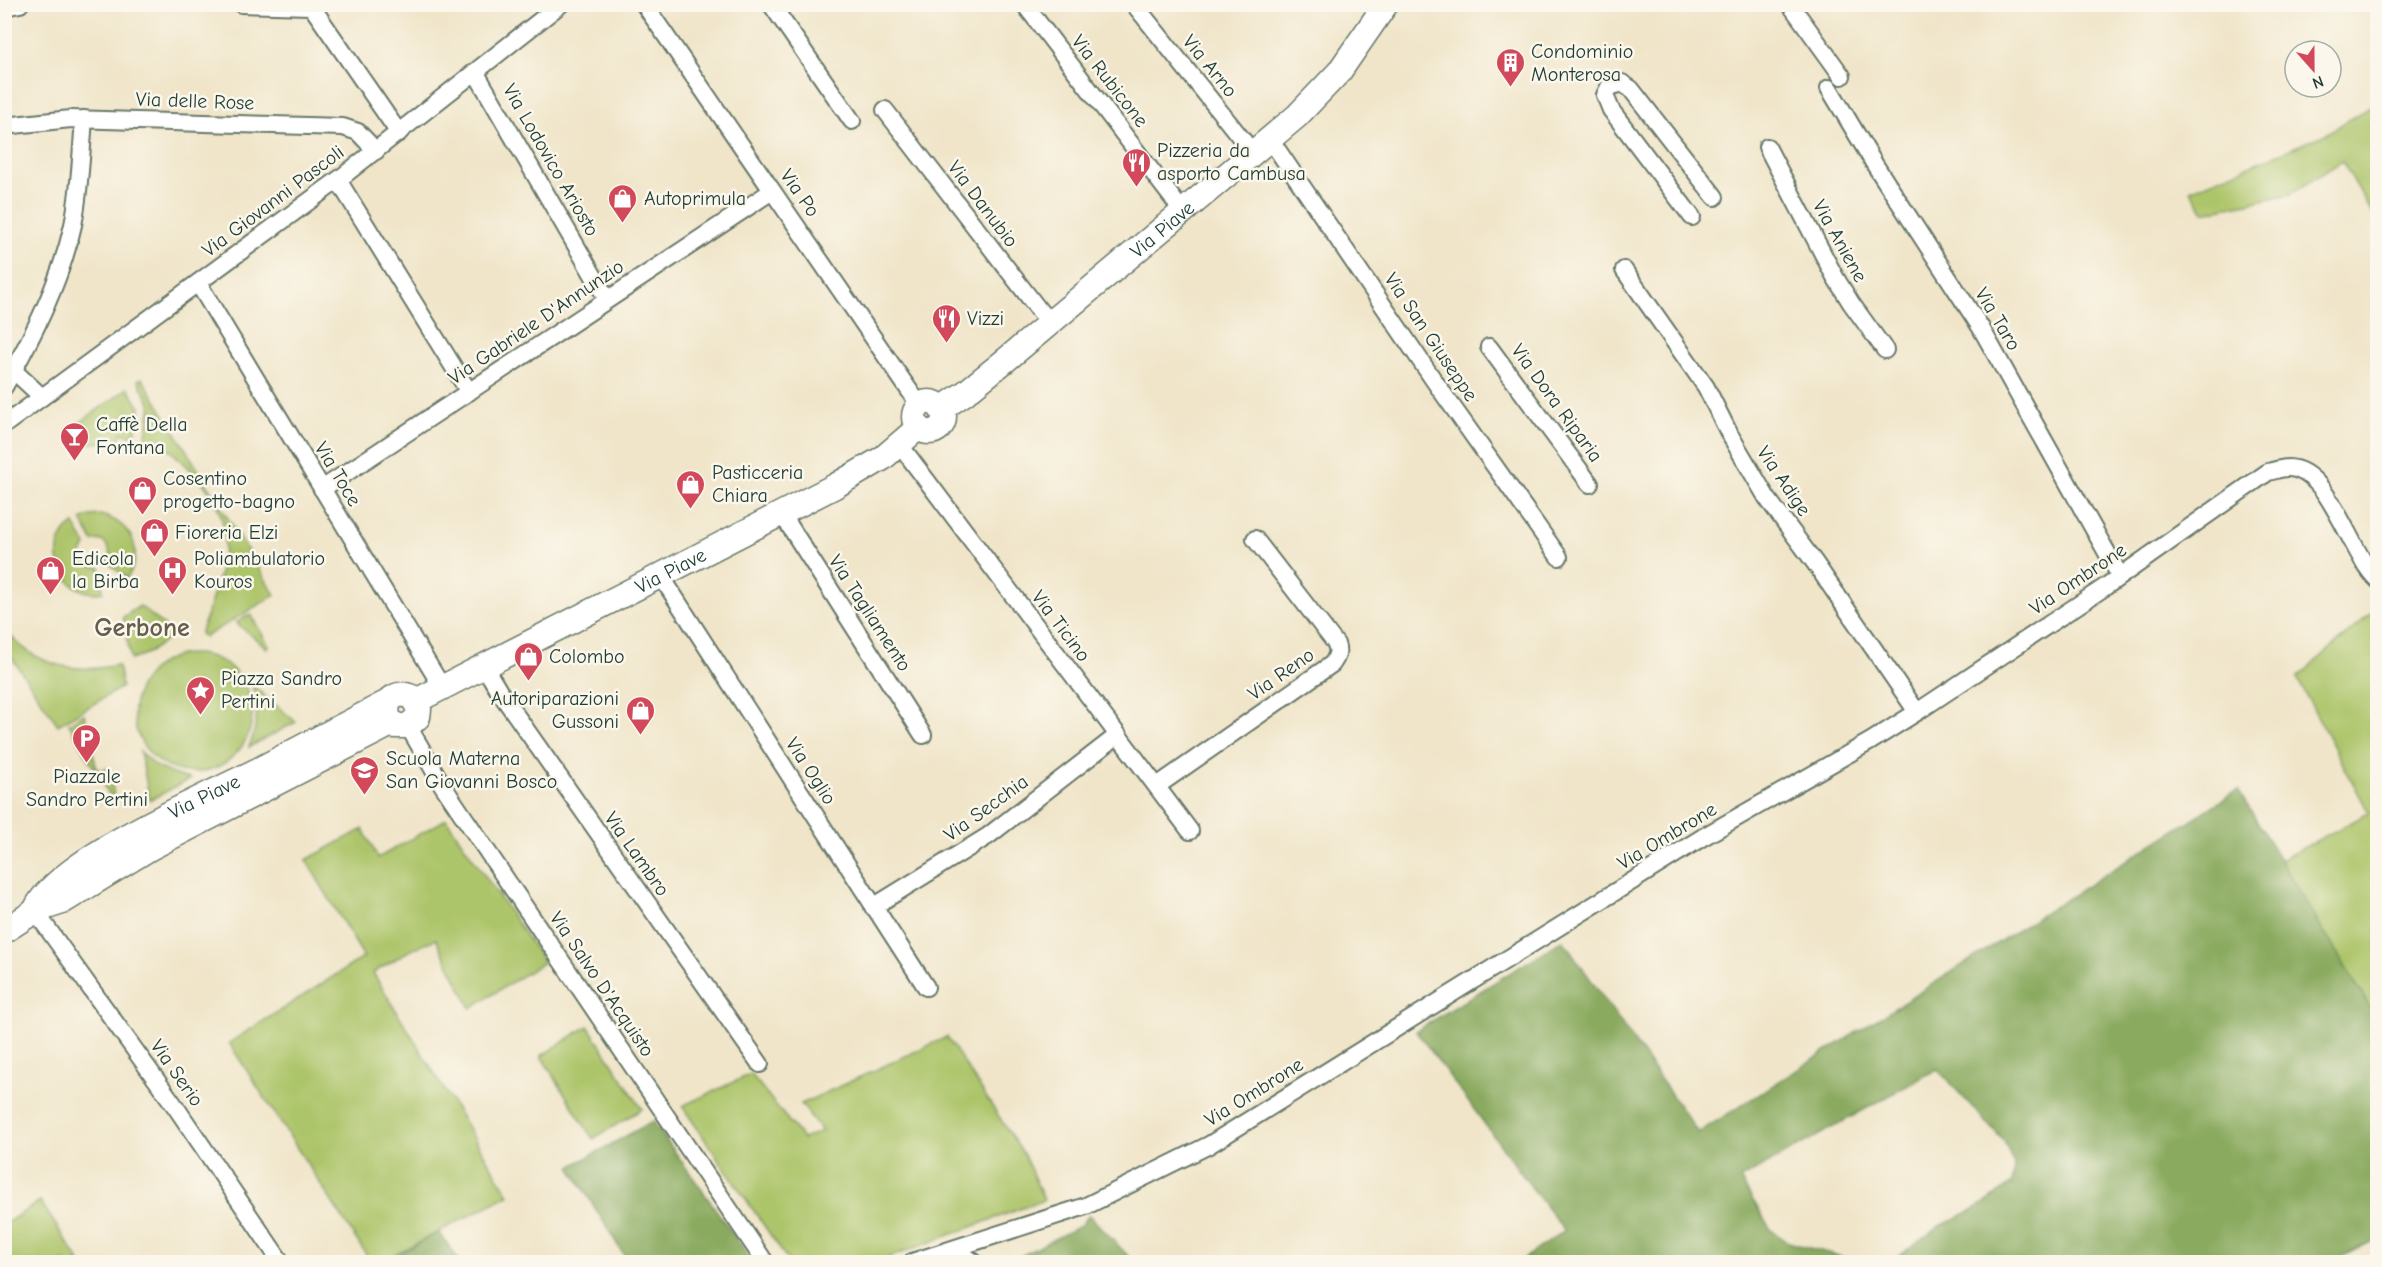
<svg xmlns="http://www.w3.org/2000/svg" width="2382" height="1267" viewBox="0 0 2382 1267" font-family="'Comic Neue',sans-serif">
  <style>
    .green { fill: #adc56b; stroke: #668150; stroke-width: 1.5 }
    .forest { fill: #8aaa5f; stroke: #54744a; stroke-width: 1.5 }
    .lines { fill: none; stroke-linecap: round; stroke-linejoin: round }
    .street-casing { stroke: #687868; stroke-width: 20 }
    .secondary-casing { stroke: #687868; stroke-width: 27 }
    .street { stroke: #fff; stroke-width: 16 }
    .secondary { stroke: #fff; stroke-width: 24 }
    .labels { text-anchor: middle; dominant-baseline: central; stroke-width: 5; stroke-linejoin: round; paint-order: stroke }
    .poi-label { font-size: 20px; fill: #1f3d34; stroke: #fbf7ec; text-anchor: start }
    .street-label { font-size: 20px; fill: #1f3d34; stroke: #fbf7ec }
    .district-label { font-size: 26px; font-weight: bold; fill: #655e4c; stroke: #fbf7ec }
  </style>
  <rect width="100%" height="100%" fill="#fbf7ec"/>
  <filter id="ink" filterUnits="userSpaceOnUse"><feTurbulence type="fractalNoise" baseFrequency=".0167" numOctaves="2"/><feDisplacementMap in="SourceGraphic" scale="12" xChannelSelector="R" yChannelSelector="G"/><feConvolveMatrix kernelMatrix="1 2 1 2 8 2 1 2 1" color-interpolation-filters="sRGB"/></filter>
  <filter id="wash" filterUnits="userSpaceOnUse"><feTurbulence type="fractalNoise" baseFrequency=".008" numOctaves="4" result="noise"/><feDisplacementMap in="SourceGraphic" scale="24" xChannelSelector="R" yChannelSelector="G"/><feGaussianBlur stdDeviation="1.35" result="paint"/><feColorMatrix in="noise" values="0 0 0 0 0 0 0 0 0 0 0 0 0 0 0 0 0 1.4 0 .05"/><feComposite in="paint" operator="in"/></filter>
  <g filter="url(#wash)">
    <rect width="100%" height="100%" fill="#f0e5c9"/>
    <g class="green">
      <path d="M 2377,103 L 2377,221 L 2342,161 L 2291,194 L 2204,212 L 2190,190 L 2322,136 Z"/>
      <path d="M 142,378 L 275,595 L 205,637 L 200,634 C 230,547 246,514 167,448 L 163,449 L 148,442 L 146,435 L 151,405 L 138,380 Z"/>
      <path d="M 128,388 L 140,408 L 135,434 L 131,436 L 121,433 L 119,443 L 105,442 L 76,445 L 72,428 Z"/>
      <path d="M 100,515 C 130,521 146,551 127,578 L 107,562 L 110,553 C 108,544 102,538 93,541 L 81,520 L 90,516 Z"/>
      <path d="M 74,524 L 86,545 L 82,553 C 83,564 90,568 100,567 L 103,592 C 64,600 40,546 74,524 Z"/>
      <path d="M 140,606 L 174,634 L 150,652 L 131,660 L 123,617 Z"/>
      <path d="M 2377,608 L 2377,1019 L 2280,860 L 2369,813 L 2297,678 Z"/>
      <path d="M 250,614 L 269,646 L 267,648 L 236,623 Z"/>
      <path d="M 4,627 C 31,666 75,674 118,665 L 122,687 L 58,725 L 5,648 Z"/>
      <circle cx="193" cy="713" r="59"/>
      <path d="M 252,685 L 296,722 L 249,747 C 258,725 259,707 252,685 Z"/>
      <path d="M 84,714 L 97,770 L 109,768 L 115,801 L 113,801 L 69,724 Z"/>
      <path d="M 140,752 C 155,768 169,774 190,779 L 150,800 Z"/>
      <path d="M 446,819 L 544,962 L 471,1008 L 436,939 L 407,952 L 373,973 L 509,1195 L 381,1262 L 371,1262 L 229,1043 L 364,957 L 306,860 L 363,829 L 378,858 Z"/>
      <path d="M 588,1026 L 642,1109 L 593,1139 L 541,1056 Z"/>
      <path d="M 947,1037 L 1024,1155 L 1044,1200 L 877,1262 L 789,1262 L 682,1106 L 751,1074 L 803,1139 L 822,1131 L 801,1104 Z"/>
      <path d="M 40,1201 L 80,1262 L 5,1262 L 5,1224 Z"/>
    </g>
    <g class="forest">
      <path d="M 2238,790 L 2377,1019 L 2377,1239 L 2331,1262 L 1890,1262 L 1939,1227 L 1984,1204 L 2012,1183 L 2014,1165 L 2004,1141 L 1937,1069 L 1740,1179 L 1771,1230 L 1788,1242 L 1860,1262 L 1519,1262 L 1564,1231 L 1416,1031 L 1563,940 L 1698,1133 Z"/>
      <path d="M 653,1121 L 753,1262 L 628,1262 L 570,1167 Z"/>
      <path d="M 1089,1215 L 1134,1262 L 1009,1262 L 1080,1226 Z"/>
      <path d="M 439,1232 L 460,1262 L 385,1262 Z"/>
    </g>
  </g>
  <g filter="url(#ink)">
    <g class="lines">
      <defs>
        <g id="street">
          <path d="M 241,4 L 310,6"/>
          <path d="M 310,4 L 399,133"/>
          <path d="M 644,4 L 920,406"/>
          <path d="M 771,4 L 852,121"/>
          <path d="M 1134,4 L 1253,153"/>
          <path d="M 1790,4 L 1842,76"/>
          <path d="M 1025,5 L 1183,212"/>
          <path d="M 4,7 L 20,4"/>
          <path d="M 476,73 L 607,299"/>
          <path d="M 1829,88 L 1875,165 L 1981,328 L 2120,576"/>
          <path d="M 885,110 L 1049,323"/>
          <path d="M 4,126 L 71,119 L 343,127 L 358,132 L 376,151"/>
          <path d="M 1270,139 L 1435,382 L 1559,557"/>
          <path d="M 1767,147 L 1835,277 L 1851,303 L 1885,350"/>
          <path d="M 338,180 L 469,392"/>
          <path d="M 1692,217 L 1611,110 L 1605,95 L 1609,87 L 1622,83 L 1631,89 L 1715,197"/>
          <path d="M 1624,270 L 1706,387 L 1730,435 L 1767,498 L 1815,563 L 1917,712"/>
          <path d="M 198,283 L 442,687"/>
          <path d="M 1489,347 L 1590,484"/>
          <path d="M 14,371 L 42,397"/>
          <path d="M 4,387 C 33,336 60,283 73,225 C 80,190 81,155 84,119"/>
          <path d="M 4,425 L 338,180 L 561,4"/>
          <path d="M 900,445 L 1190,831"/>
          <path d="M 322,489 L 772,191"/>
          <path d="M 782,514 L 923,735"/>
          <path d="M 661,576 L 926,987"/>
          <path d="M 484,666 L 499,691 L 760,1064"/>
          <path d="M 408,726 L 443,786 L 765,1262"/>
          <path d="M 1157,786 L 1332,664 C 1337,657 1339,652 1336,644 L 1255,539"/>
          <path d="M 873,907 L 988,836 L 1118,735"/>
          <path d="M 35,911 L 175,1106 L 281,1262"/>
          <path d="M 955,1250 L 974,1262"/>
          <path d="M 912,1262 L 1086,1206 L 1209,1145 L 1703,837 L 1871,741 L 1917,712 L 2105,587 L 2268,472 C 2274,471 2281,468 2287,468 C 2330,467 2349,554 2378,580"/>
        </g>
        <g id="secondary">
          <circle cx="929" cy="417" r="15"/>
          <path id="s1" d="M 941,409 L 965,393 L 1007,359 L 1297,116 L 1339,72 L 1386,4"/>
          <path id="s2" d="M 416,701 L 835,486 L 883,458 L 919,427"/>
          <path id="s3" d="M 35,911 C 53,861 212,794 262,768 C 304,746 346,724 388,702 C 395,694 403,693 412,697 L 419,709 L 418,717 L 408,726 L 395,726 L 387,716 L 388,702"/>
          <path d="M 4,931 L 35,911 L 62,902 L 150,848 L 391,724"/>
        </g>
      </defs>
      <use href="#street" class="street-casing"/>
      <use href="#secondary" class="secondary-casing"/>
      <use href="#street" class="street"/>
      <use href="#secondary" class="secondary"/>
    </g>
  </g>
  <defs>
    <symbol id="building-pin" viewBox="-11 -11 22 30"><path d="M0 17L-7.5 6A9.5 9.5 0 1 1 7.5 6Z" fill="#d1495b" stroke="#fbf7ec"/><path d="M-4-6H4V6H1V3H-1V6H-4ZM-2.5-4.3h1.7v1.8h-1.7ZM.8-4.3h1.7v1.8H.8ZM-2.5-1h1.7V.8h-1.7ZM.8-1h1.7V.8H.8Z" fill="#fff"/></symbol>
    <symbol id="restaurant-pin" viewBox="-11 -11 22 30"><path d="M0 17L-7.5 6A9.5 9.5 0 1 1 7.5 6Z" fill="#d1495b" stroke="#fbf7ec"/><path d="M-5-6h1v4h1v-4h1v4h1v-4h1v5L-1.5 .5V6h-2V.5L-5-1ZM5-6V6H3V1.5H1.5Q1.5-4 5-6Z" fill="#fff"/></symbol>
    <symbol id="shop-pin" viewBox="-11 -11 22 30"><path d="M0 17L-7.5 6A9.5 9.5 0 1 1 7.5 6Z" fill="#d1495b" stroke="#fbf7ec"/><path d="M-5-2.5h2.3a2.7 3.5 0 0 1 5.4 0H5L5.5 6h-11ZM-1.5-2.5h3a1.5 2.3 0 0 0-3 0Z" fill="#fff"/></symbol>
    <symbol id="bar-pin" viewBox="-11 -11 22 30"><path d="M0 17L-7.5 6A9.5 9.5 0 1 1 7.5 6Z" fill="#d1495b" stroke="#fbf7ec"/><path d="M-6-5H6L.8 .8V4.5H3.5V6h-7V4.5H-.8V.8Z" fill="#fff"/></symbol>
    <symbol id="hospital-pin" viewBox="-11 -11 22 30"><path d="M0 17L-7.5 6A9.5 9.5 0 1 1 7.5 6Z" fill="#d1495b" stroke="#fbf7ec"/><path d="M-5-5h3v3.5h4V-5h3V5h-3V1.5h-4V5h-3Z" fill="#fff"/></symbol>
    <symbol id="sight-pin" viewBox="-11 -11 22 30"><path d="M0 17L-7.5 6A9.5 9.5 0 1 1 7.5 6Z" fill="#d1495b" stroke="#fbf7ec"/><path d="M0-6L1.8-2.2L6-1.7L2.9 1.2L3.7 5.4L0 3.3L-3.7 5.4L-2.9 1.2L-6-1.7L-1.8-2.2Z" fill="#fff"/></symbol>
    <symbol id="parking-pin" viewBox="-11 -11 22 30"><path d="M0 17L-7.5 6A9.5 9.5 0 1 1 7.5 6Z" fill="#d1495b" stroke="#fbf7ec"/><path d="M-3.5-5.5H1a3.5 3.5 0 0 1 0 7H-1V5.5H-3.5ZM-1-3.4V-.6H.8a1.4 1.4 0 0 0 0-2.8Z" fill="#fff"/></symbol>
    <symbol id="school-pin" viewBox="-11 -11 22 30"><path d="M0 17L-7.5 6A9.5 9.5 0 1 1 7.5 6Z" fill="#d1495b" stroke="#fbf7ec"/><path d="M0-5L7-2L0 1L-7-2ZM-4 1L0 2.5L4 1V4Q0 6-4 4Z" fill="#fff"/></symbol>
  </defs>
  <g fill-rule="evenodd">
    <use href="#building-pin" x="1494" y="46" width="33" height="45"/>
    <use href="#restaurant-pin" x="1120" y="146" width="33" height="45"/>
    <use href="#shop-pin" x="606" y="182" width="33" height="45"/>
    <use href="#restaurant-pin" x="930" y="302" width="33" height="45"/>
    <use href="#bar-pin" x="58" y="420" width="33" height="45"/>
    <use href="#shop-pin" x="674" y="468" width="33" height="45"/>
    <use href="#shop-pin" x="126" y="474" width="33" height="45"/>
    <use href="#shop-pin" x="138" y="516" width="33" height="45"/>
    <use href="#shop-pin" x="34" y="554" width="33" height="45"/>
    <use href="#hospital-pin" x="156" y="554" width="33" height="45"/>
    <use href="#shop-pin" x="512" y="640" width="33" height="45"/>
    <use href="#sight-pin" x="184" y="674" width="33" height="45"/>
    <use href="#shop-pin" x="624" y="694" width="33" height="45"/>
    <use href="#parking-pin" x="70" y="722" width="33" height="45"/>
    <use href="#school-pin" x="348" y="754" width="33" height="45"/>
  </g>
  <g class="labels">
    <g class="poi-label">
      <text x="1531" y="51">Condominio<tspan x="1531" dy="23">Monterosa</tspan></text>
      <text x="1157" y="150">Pizzeria da<tspan x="1157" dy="23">asporto Cambusa</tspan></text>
      <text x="644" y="198">Autoprimula</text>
      <text x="967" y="318">Vizzi</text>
      <text x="96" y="424">Caffè Della<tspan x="96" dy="23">Fontana</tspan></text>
      <text x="712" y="472">Pasticceria<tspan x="712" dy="23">Chiara</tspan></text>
      <text x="163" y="478">Cosentino<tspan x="163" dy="23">progetto-bagno</tspan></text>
      <text x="175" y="532">Fioreria Elzi</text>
      <text x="72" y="558">Edicola<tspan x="72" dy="23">la Birba</tspan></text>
      <text x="194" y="558">Poliambulatorio<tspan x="194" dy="23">Kouros</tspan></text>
      <text x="549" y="656">Colombo</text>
      <text x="221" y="678">Piazza Sandro<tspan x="221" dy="23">Pertini</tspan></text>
      <text x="619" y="698" text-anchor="end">Autoriparazioni<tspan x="619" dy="23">Gussoni</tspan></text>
      <text x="386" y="758">Scuola Materna<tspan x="386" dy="23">San Giovanni Bosco</tspan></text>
      <text x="87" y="776" text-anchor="middle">Piazzale<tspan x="87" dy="23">Sandro Pertini</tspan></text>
    </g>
    <g class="street-label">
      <text transform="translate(1210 66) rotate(51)">Via Arno</text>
      <text transform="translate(1110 81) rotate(52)">Via Rubicone</text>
      <text transform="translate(195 101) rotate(2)">Via delle Rose</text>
      <text transform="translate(551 160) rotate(60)">Via Lodovico Ariosto</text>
      <text transform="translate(800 193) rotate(55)">Via Po</text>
      <text transform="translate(273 201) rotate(-37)">Via Giovanni Pascoli</text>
      <text transform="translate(983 204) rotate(53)">Via Danubio</text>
      <text stroke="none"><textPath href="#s1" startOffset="285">Via Piave</textPath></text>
      <text transform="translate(1840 241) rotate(61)">Via Aniene</text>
      <text transform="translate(1998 319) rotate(59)">Via Taro</text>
      <text transform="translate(536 322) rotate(-34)">Via Gabriele D'Annunzio</text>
      <text transform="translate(1431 337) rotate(56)">Via San Giuseppe</text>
      <text transform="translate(1557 403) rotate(54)">Via Dora Riparia</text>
      <text transform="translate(338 474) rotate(59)">Via Toce</text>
      <text transform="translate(1784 481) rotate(56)">Via Adige</text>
      <text stroke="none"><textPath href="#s2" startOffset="286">Via Piave</textPath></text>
      <text transform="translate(2078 579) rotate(-34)">Via Ombrone</text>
      <text transform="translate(870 613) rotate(57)">Via Tagliamento</text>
      <text transform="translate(1061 626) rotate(53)">Via Ticino</text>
      <text transform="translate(1281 674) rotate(-35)">Via Reno</text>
      <text transform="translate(811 771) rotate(57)">Via Oglio</text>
      <text stroke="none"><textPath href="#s3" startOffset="207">Via Piave</textPath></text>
      <text transform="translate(986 808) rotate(-36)">Via Secchia</text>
      <text transform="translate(1667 836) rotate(-31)">Via Ombrone</text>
      <text transform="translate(637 854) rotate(55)">Via Lambro</text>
      <text transform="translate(602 984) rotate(56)">Via Salvo D'Acquisto</text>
      <text transform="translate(177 1073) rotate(55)">Via Serio</text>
      <text transform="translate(1254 1092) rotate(-32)">Via Ombrone</text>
    </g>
    <g class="district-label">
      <text x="142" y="628">Gerbone</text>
    </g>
  </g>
  <rect width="2382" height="1267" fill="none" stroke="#fbf7ec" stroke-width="24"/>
  <g transform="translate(2313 69) rotate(159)"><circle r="28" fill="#fbf7ec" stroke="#a3ada2" stroke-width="1.5"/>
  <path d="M0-4.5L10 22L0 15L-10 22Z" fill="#d1495b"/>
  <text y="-9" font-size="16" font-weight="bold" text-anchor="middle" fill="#1f3d34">N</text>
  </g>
</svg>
